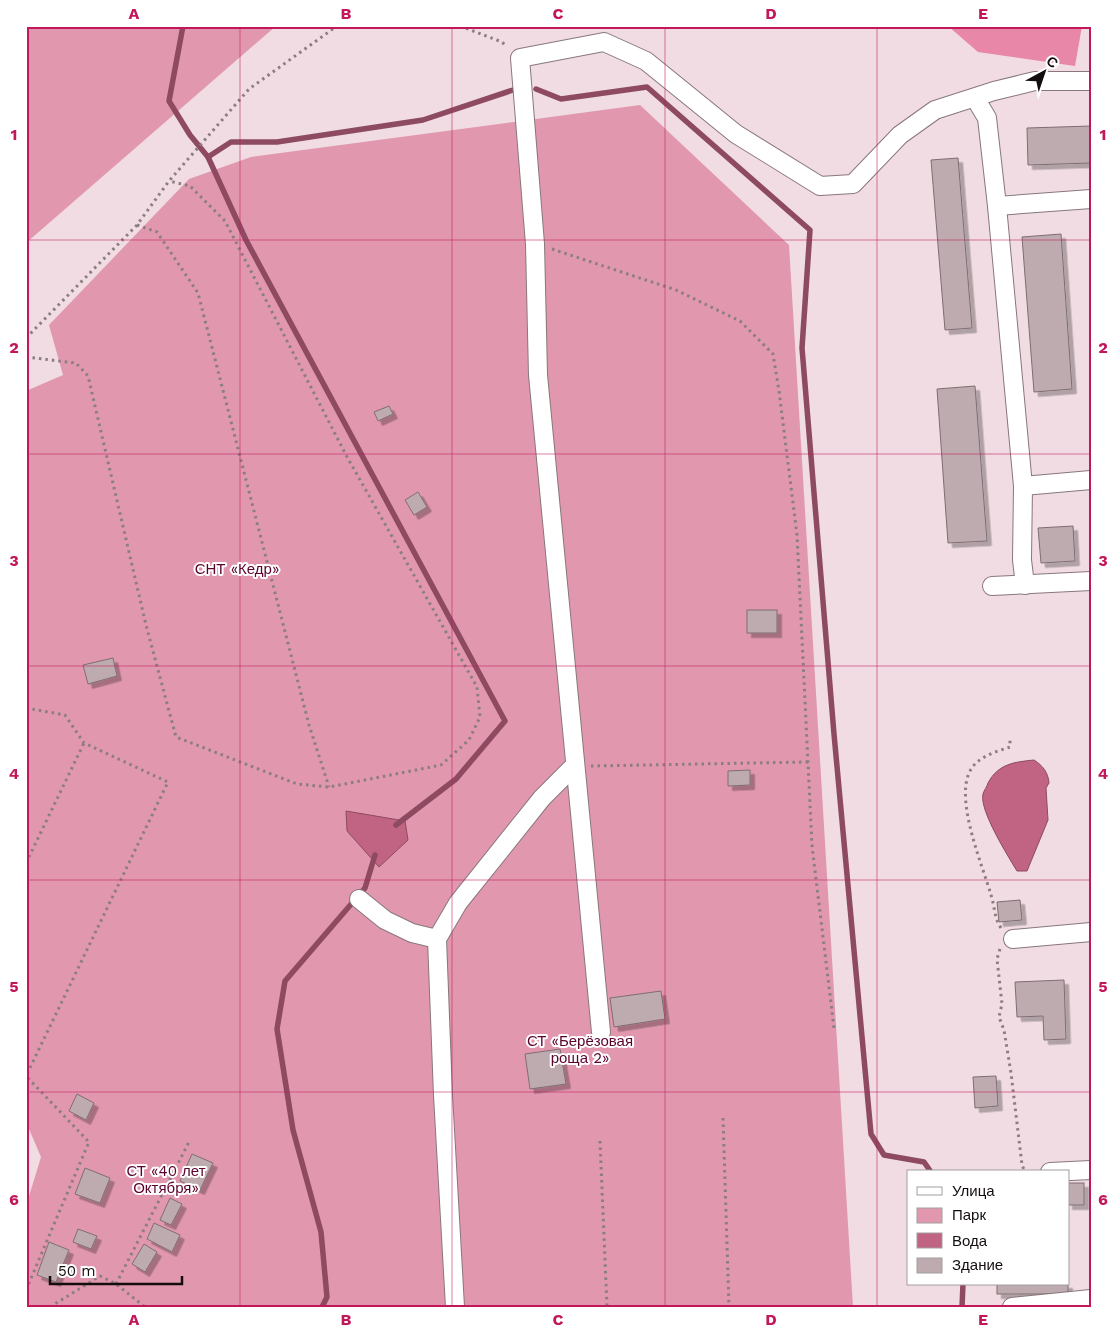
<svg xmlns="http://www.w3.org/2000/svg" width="1117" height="1333" viewBox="0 0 1117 1333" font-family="'Work Sans',sans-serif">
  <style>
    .green { fill: #e198af }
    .forest { fill: #e887a7 }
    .water { fill: #c16484; stroke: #8d4a61 }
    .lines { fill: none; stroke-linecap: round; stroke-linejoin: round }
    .stream { stroke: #8d4a61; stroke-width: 5.5 }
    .building { fill: #beabb0; stroke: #7f6d72; filter: url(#shadow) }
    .minor-casing { stroke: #89777c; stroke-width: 20 }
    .path { stroke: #8b7d81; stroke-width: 3; stroke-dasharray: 2.5 4; stroke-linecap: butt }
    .minor { stroke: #fff; stroke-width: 18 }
    .grid { fill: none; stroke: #c2185b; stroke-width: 1; stroke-opacity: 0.55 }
    .labels { text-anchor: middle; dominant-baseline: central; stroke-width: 4; stroke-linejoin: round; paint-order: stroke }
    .park-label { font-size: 15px; fill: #5c022f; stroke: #fff }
    .neatline { fill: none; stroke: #c2185b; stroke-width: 2 }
    .grid-label { font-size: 16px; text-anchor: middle; font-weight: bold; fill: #c2185b }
  </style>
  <defs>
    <filter id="shadow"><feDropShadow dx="4.5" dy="4.5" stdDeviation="0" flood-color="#0004"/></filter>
  </defs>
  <rect width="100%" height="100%" fill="#f0dce2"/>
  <g class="green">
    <path d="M 26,26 L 276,26 L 26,243 Z"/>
    <path d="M 640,105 L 789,245 L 853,1307 L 26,1307 L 26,1206 L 41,1157 L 26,1122 L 26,391 L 63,375 L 49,325 L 189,179 L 251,157 Z"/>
  </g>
  <path class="forest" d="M 948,26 L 1082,26 L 1075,66 L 978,52 Z"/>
  <g class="water">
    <path d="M 1034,760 C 1043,766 1048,772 1049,783 L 1046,788 L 1048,820 L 1027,871 L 1017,871 C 1008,856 979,810 983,794 C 984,790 987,787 988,783 C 998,764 1014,762 1034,760 Z"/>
    <path d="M 346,811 L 405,821 L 408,840 L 379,867 L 347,831 Z"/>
  </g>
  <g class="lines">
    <g class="stream">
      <path d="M 183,26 L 169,101 L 190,135 L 208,157 L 246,240 L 505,721 L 456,779 L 396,825"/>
      <path d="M 536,89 L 561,99 L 647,87 L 810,230 L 802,348 L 834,734 L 871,1134 L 884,1155 L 924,1162 L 931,1172"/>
      <path d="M 208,157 L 231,142 L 277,142 L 423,120 L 513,90"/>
      <path d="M 322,1307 L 327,1297 L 321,1232 L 293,1130 L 277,1029 L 285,981 L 365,888 L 375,855"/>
      <path d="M 962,1307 L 963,1284"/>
    </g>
  </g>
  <g class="building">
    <path d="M 1091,126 L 1091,163 L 1028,165 L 1027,128 Z"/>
    <path d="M 958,158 L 972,328 L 945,330 L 931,160 Z"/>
    <path d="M 1061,234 L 1072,389 L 1034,392 L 1022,237 Z"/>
    <path d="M 975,386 L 987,541 L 948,543 L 937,389 Z"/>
    <path d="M 389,406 L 393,414 L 378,421 L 374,412 Z"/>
    <path d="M 418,492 L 427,507 L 414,515 L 405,500 Z"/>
    <path d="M 1073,526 L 1075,561 L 1041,563 L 1038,528 Z"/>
    <rect x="747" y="610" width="30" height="23"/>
    <path d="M 113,658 L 117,676 L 88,684 L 83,665 Z"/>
    <path d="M 750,770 L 750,785 L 728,786 L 728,771 Z"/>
    <path d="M 1020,900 L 1022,920 L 999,922 L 997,902 Z"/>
    <path d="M 1064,980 L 1066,1039 L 1044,1040 L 1043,1016 L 1017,1017 L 1015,982 Z"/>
    <path d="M 661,991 L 665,1019 L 614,1027 L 610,998 Z"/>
    <path d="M 560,1049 L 566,1084 L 530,1089 L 525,1054 Z"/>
    <path d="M 996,1076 L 998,1106 L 975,1108 L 973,1077 Z"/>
    <path d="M 77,1094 L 94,1103 L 86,1120 L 69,1111 Z"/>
    <path d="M 192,1154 L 213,1163 L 200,1190 L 180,1181 Z"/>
    <path d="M 85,1168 L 110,1178 L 100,1203 L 75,1194 Z"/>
    <rect x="1068" y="1183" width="16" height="22"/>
    <path d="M 170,1198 L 182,1204 L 171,1225 L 160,1220 Z"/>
    <path d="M 154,1223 L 180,1235 L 172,1252 L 147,1239 Z"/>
    <path d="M 78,1229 L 97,1236 L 91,1249 L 73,1242 Z"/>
    <path d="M 49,1242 L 69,1250 L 56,1282 L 37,1275 Z"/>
    <path d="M 144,1244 L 157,1252 L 145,1272 L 132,1264 Z"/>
    <rect x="997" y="1284" width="71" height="10"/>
  </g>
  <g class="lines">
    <defs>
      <g id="minor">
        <path d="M 975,98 L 987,118 L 997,206 L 1023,486 L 1022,560 L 1025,585"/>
        <path d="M 997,206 L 1091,199"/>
        <path d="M 1023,486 L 1091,480"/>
        <path d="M 992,586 L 1091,581"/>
        <path d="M 359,899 L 385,920 L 412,933 L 437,939"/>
        <path d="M 1013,939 L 1091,932"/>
        <path d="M 601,1032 L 538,375 L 535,244 L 520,58 L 604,42 L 646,61 L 736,134 L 820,186 L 853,184 L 900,135 L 935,110 L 994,91 L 1035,81 L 1091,81"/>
        <path d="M 1050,1172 L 1091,1170"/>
        <path d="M 455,1307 L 443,1095 L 437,939 L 458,903 L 542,798 L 574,766"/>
        <path d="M 1012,1307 L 1091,1299"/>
      </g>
    </defs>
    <use href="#minor" class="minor-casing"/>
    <g class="path">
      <path d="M 460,26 L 502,42 L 507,47"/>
      <path d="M 137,225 L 157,232 L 198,293 L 309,725 L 329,787"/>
      <path d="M 552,249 L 676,290 L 740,321 L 773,354 L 779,391 L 797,535 L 812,846 L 834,1028"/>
      <path d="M 26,338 L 137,225 L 169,181 L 249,89 L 337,26"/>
      <path d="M 26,357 L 76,363 L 88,376 L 146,625 L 176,737 L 297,784 L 329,787 L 441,765 L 469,740 L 480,717 L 477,687 L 346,455 L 225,221 L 190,186 L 169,181"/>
      <path d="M 26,708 L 65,715 L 84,743 L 168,782 L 26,1076"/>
      <path d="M 591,766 L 808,762"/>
      <path d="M 26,863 L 84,743"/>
      <path d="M 1001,928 C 994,918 995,907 991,895 C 982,864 956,803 969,773 C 976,757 995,752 1010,747 L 1010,740"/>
      <path d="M 1000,949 L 997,959 L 1002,1004 L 999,1017 L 1004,1030 L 1011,1073 L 1022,1165 L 1025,1172"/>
      <path d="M 723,1118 L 729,1307"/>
      <path d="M 600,1141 L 607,1307"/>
      <path d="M 116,1284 L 189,1142"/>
      <path d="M 26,1290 L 89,1142 L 26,1076"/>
      <path d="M 50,1307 L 100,1276 L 116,1284 L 145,1307"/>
    </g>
    <use href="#minor" class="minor"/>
  </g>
  <path class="grid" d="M 240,26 L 240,1307M 452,26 L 452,1307M 665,26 L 665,1307M 877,26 L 877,1307M 26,240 L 1091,240M 26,454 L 1091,454M 26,666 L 1091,666M 26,880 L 1091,880M 26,1092 L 1091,1092"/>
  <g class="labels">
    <g class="park-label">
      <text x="237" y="569">СНТ «Кедр»</text>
      <text x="580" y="1041">СТ «Берёзовая<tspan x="580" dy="17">роща 2»</tspan></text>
      <text x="166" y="1171">СТ «40 лет<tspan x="166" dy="17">Октября»</tspan></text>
    </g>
  </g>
  <rect width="1117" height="1333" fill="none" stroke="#ffffff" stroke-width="55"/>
  <rect x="907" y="1170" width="162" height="115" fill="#ffffff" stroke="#a19e9f"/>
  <rect x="917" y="1187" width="25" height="8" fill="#ffffff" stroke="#a19e9f"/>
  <text x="952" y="1196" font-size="15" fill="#140d0f">Улица</text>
  <rect x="917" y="1208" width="25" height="15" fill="#e198af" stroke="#a19e9f"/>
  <text x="952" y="1220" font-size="15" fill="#140d0f">Парк</text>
  <rect x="917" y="1233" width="25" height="15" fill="#c16484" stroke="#a19e9f"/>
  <text x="952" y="1246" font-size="15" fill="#140d0f">Вода</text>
  <rect x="917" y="1258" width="25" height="15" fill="#beabb0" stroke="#a19e9f"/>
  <text x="952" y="1270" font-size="15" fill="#140d0f">Здание</text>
  <g transform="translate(1044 72) rotate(40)" stroke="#ffffff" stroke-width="4" paint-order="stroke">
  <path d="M0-4L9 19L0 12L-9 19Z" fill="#140d0f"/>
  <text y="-8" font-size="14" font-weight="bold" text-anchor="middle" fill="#140d0f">С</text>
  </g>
  <path d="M50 1276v8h132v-8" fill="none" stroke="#140d0f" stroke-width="2.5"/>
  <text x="58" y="1276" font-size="15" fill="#140d0f" stroke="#ffffff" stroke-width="4" paint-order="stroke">50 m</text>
  <rect x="28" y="28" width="1062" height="1278" class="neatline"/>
  <g class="grid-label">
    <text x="134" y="19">A</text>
    <text x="346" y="19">B</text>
    <text x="558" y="19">C</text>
    <text x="771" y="19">D</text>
    <text x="983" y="19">E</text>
    <text x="14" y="140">1</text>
    <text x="1103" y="140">1</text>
    <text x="14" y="353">2</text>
    <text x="1103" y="353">2</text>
    <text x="14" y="566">3</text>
    <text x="1103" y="566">3</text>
    <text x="14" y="779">4</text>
    <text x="1103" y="779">4</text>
    <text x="14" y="992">5</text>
    <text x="1103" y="992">5</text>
    <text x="14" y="1205">6</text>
    <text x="1103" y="1205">6</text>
    <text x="134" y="1325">A</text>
    <text x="346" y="1325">B</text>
    <text x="558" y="1325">C</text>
    <text x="771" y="1325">D</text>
    <text x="983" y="1325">E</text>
  </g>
</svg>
